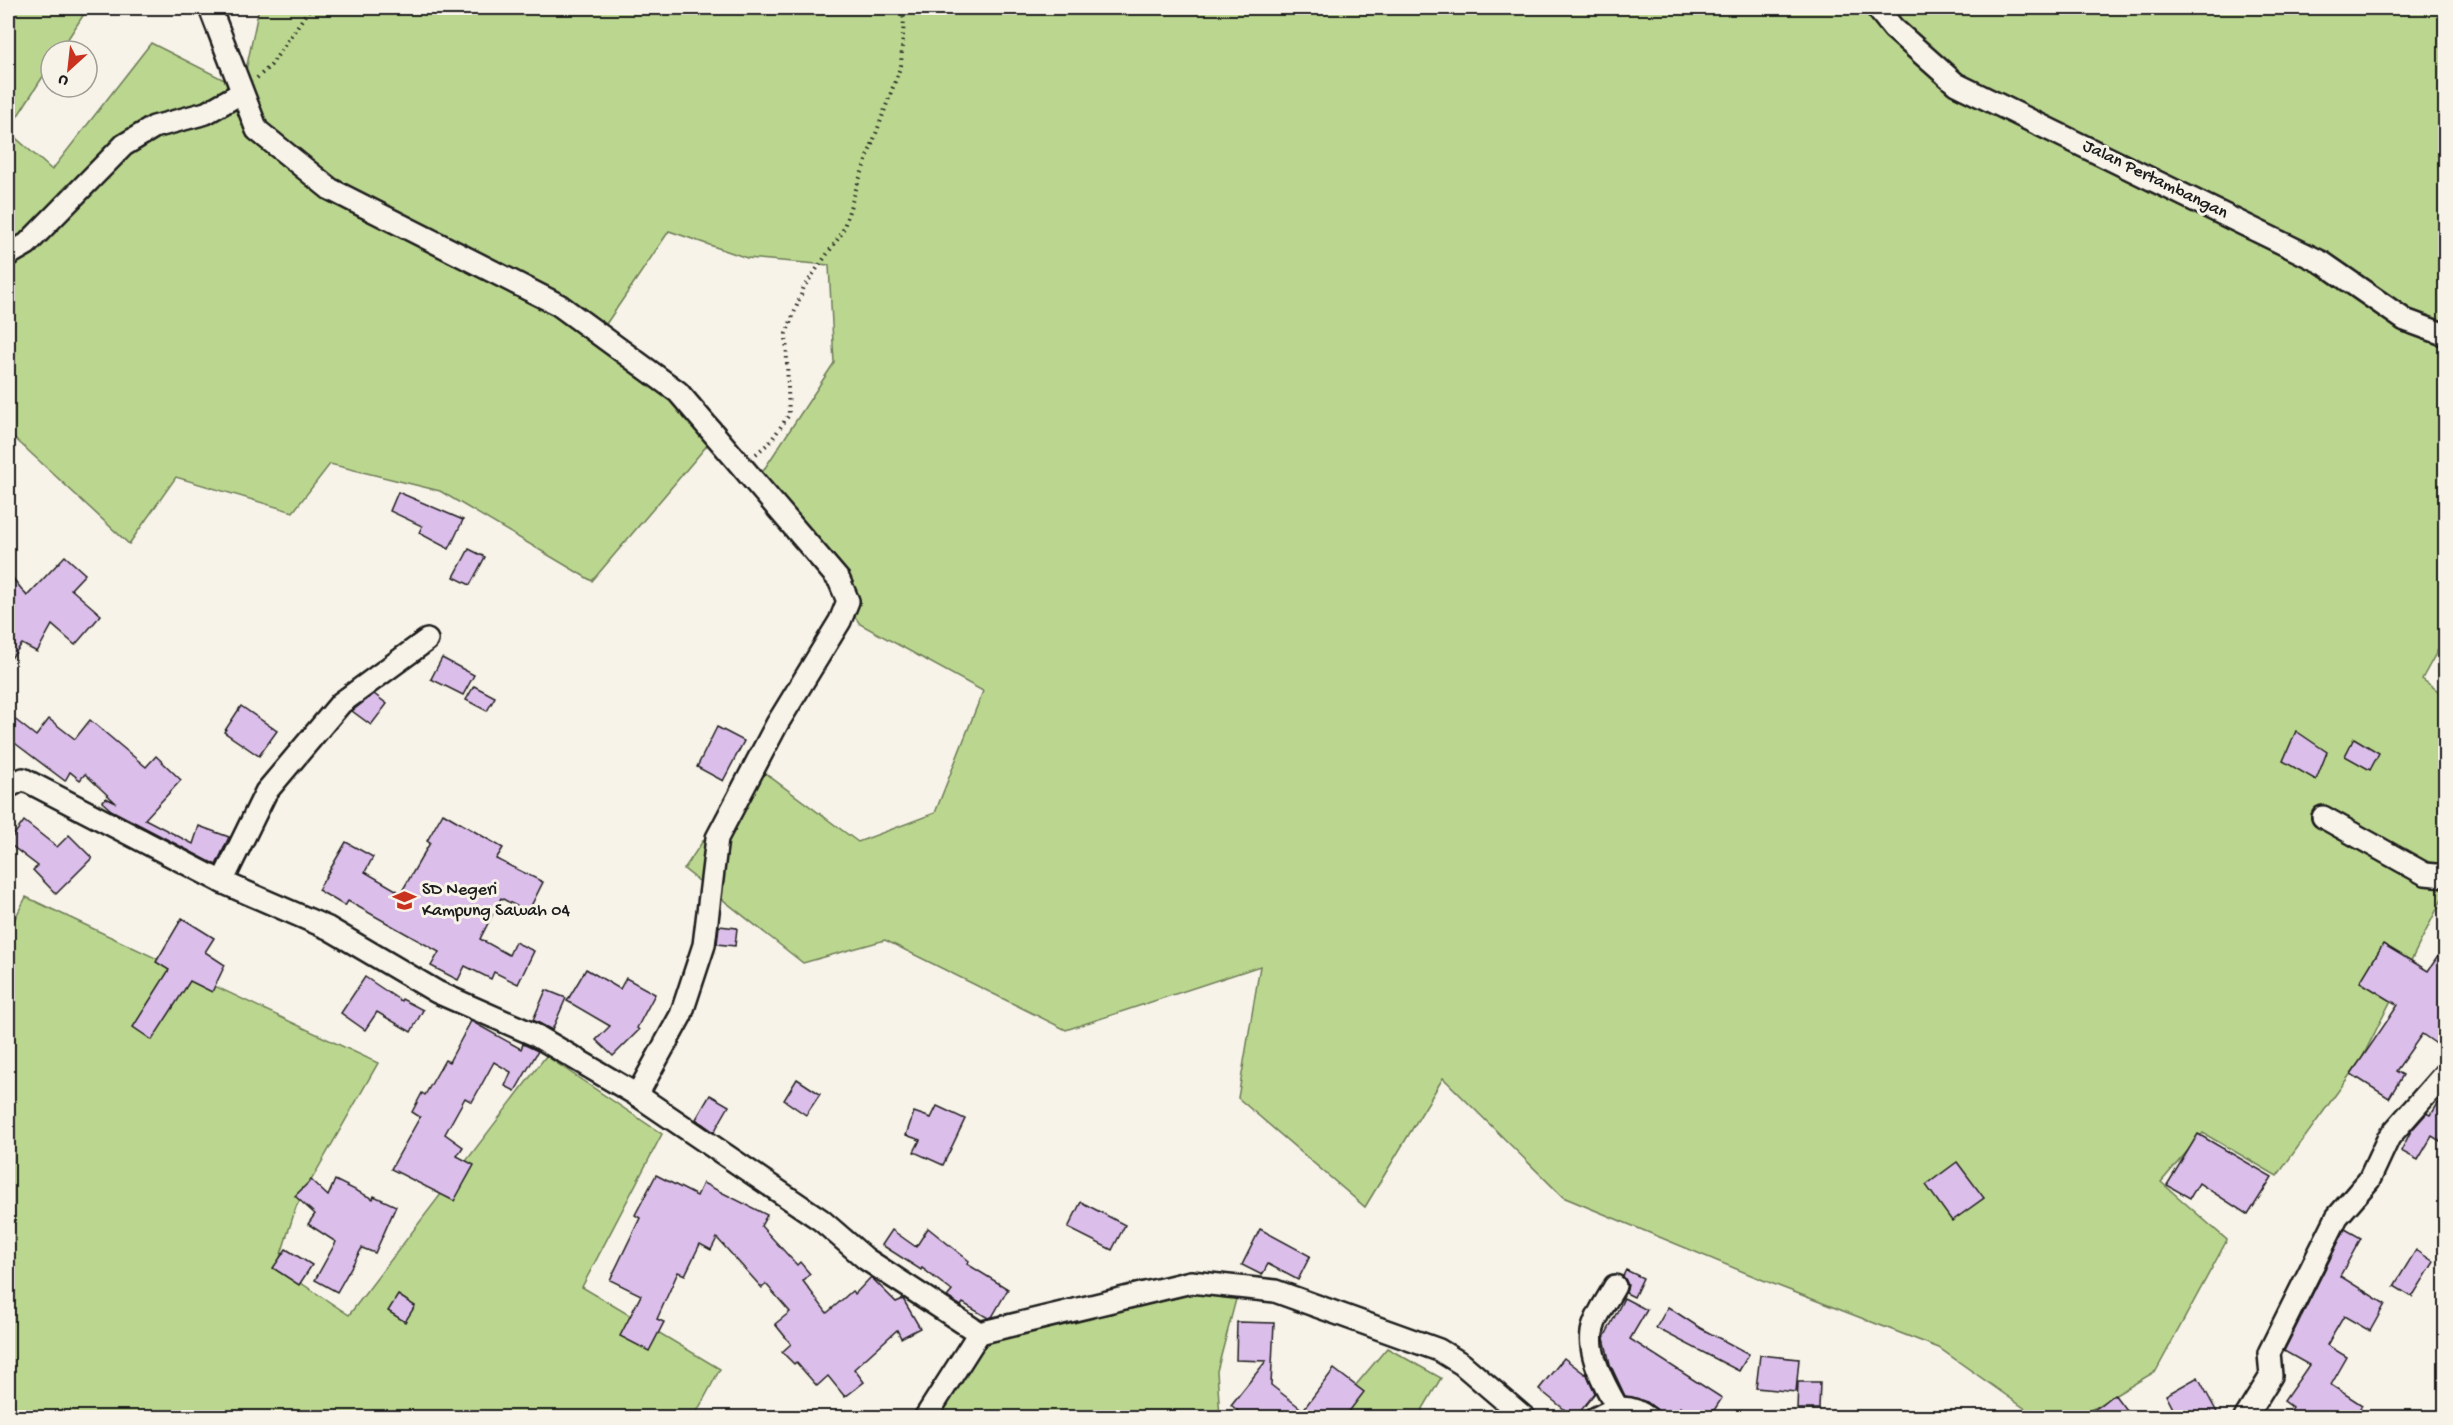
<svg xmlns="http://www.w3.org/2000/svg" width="2453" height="1425" viewBox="0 0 2453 1425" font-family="'Gochi Hand',sans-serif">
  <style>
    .green { fill: #bbd78f; stroke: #6c7a56; stroke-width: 1.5 }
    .building { fill: #dcbeeb; stroke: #1c1c1c; stroke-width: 1.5 }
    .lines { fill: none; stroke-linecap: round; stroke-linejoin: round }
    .minor-casing { stroke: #1c1c1c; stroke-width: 26 }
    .path { stroke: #1c1c1c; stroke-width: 4; stroke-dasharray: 1.5 4.5; stroke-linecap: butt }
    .minor { stroke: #f7f3e8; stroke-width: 21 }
    .labels { text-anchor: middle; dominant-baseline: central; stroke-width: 6; stroke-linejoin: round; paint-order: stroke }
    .street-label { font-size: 18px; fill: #1c1c1c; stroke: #f7f3e8 }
    .poi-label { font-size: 18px; fill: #1c1c1c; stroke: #f7f3e8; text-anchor: start }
  </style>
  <rect width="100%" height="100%" fill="#f7f3e8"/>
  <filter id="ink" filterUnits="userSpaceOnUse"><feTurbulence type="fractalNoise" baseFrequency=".0167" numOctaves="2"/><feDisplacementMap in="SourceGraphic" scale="12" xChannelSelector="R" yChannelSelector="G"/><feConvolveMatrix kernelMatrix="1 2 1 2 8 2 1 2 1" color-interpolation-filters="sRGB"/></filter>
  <g filter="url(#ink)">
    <g class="green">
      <path d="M 8,8 L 88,8 L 60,51 L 51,51 L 51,64 L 8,131 L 52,170 L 151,43 L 242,89 L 259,8 L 2445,8 L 2446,635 L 2422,679 L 2445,696 L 2445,893 L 2362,1058 L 2277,1176 L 2203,1133 L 2161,1182 L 2227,1240 L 2156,1371 L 2079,1417 L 2037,1417 L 1939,1348 L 1763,1280 L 1563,1197 L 1443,1078 L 1365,1207 L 1238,1098 L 1260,966 L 1066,1030 L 885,940 L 803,963 L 684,869 L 754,765 L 858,842 L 935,813 L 983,691 L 860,624 L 757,480 L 834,363 L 829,265 L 747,258 L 669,231 L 600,333 L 715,436 L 592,581 L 440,491 L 330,464 L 293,512 L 176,477 L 129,544 L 8,432 Z"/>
      <path d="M 26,897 L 378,1063 L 296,1207 L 277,1267 L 349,1315 L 546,1056 L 662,1134 L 582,1287 L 720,1369 L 694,1417 L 8,1418 L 8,932 Z"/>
      <path d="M 1176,1280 L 1239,1288 L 1217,1371 L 1220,1417 L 925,1418 L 974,1342 Z"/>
      <path d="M 1387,1348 L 1441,1378 L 1418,1417 L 1328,1418 Z"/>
    </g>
    <g class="building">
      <path d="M 398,492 L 463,520 L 449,549 L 419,533 L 422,526 L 390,511 Z"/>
      <path d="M 469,549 L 485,557 L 470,585 L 454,577 Z"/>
      <path d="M 65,556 L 85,574 L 71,589 L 101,615 L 75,645 L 52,625 L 37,652 L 22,644 L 8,662 L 8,572 L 27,596 Z"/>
      <path d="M 442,658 L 474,675 L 463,695 L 431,679 Z"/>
      <path d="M 474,686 L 495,697 L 487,711 L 466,700 Z"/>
      <path d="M 374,694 L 387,704 L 371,725 L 352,711 Z"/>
      <path d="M 241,706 L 277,731 L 259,756 L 224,732 Z"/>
      <path d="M 8,714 L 36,736 L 49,719 L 75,739 L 90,720 L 146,767 L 156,756 L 181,780 L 145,819 L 193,844 L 199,826 L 229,837 L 216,865 L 111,810 L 102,802 L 106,798 L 116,803 L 85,774 L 80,780 L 70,772 L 65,781 L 8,738 Z"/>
      <path d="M 717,727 L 744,741 L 723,781 L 697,767 Z"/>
      <path d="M 2296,731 L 2327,752 L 2316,780 L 2283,761 Z"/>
      <path d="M 2354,738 L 2379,753 L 2370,770 L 2345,756 Z"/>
      <path d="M 443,813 L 503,848 L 496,859 L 543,882 L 528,912 L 501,898 L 480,939 L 509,955 L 515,942 L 534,951 L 518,984 L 494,972 L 491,979 L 465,966 L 458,980 L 431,966 L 439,952 L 348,901 L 345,906 L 318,890 L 346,842 L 373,857 L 365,872 L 401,893 L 430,843 L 427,841 Z"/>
      <path d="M 24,821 L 57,847 L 69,835 L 92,858 L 56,894 L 33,870 L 38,866 L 8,843 Z"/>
      <path d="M 182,918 L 214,938 L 205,952 L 225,965 L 212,992 L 190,981 L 152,1040 L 133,1027 L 169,970 L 156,962 Z"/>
      <path d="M 719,926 L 737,928 L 735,946 L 717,944 Z"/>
      <path d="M 2383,944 L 2428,971 L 2445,946 L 2445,1033 L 2438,1045 L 2422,1034 L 2396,1071 L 2403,1075 L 2389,1098 L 2351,1074 L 2398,1005 L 2360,982 Z"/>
      <path d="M 586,969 L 620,989 L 626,978 L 655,994 L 637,1028 L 639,1030 L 613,1056 L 596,1040 L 610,1026 L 567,1001 Z"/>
      <path d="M 365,977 L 401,1001 L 402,999 L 423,1010 L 411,1032 L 377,1012 L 365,1030 L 341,1013 Z"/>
      <path d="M 546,990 L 566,998 L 552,1030 L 533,1020 Z"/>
      <path d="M 471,1021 L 521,1049 L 523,1044 L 538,1051 L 515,1091 L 505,1086 L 511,1072 L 494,1062 L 472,1102 L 465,1098 L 445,1134 L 463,1147 L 457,1156 L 474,1165 L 454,1201 L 391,1169 L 420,1117 L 412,1112 L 422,1093 L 425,1095 L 445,1060 L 449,1062 Z"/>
      <path d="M 797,1079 L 820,1094 L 806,1115 L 784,1100 Z"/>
      <path d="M 2445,1092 L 2445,1144 L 2432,1136 L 2418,1160 L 2401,1151 L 2411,1131 L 2427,1113 L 2431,1115 Z"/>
      <path d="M 710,1095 L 729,1106 L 714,1132 L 696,1119 Z"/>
      <path d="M 937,1106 L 965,1119 L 943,1165 L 914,1152 L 920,1140 L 906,1135 L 914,1112 L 931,1118 Z"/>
      <path d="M 2198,1134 L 2272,1177 L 2248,1215 L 2199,1183 L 2190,1198 L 2167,1185 Z"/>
      <path d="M 1957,1162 L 1984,1198 L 1952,1221 L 1926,1185 Z"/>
      <path d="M 656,1175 L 697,1196 L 703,1183 L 767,1215 L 761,1226 L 797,1265 L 800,1262 L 810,1274 L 803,1281 L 827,1313 L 852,1291 L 855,1294 L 871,1277 L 896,1302 L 903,1299 L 920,1328 L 901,1338 L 897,1330 L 854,1369 L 864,1382 L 845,1397 L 828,1376 L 817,1386 L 796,1362 L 794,1364 L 782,1352 L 791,1344 L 775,1324 L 790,1312 L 766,1284 L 762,1288 L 717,1238 L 711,1250 L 700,1244 L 685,1275 L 678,1272 L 657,1319 L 664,1322 L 649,1351 L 620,1336 L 641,1295 L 610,1280 L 640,1218 L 635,1215 Z"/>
      <path d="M 311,1180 L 328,1196 L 335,1180 L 373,1199 L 374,1196 L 396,1206 L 375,1253 L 362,1248 L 337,1292 L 315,1280 L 336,1242 L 308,1224 L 315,1214 L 295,1196 Z"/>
      <path d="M 1081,1202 L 1125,1225 L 1112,1250 L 1068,1228 Z"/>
      <path d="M 928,1228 L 969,1261 L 967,1264 L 1008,1289 L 992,1317 L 988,1318 L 963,1303 L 961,1306 L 947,1297 L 952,1291 L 922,1268 L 921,1270 L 882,1245 L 892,1230 L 916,1247 Z"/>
      <path d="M 1260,1229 L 1310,1256 L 1298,1280 L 1268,1264 L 1262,1275 L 1242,1265 Z"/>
      <path d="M 2345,1229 L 2361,1238 L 2340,1276 L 2385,1304 L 2370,1331 L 2344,1316 L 2327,1345 L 2347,1357 L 2331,1385 L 2362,1405 L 2354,1418 L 2286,1418 L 2292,1407 L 2284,1401 L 2309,1365 L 2284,1351 Z"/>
      <path d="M 286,1249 L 312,1265 L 299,1285 L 273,1268 Z"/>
      <path d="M 2416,1250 L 2434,1262 L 2412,1297 L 2394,1286 Z"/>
      <path d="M 1626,1270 L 1643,1278 L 1634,1297 L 1626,1293 L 1628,1285 L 1623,1276 Z"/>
      <path d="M 398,1295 L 415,1306 L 405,1322 L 388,1311 Z"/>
      <path d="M 1624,1298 L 1647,1310 L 1630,1339 L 1722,1398 L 1709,1418 L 1697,1418 L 1680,1407 L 1674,1418 L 1667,1418 L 1647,1402 L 1625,1396 L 1610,1364 L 1604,1338 Z"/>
      <path d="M 1668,1307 L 1700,1328 L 1749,1354 L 1739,1371 L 1656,1328 Z"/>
      <path d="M 1237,1322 L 1274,1323 L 1271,1385 L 1303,1410 L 1334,1369 L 1364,1392 L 1344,1418 L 1246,1418 L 1231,1405 L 1266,1361 L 1236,1360 Z"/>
      <path d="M 1760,1355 L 1799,1359 L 1796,1392 L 1756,1388 Z"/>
      <path d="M 1564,1358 L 1585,1374 L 1586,1372 L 1595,1393 L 1575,1418 L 1539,1389 Z"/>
      <path d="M 2198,1377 L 2220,1418 L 2178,1418 L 2166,1395 Z"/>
      <path d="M 1798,1382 L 1820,1382 L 1819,1409 L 1797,1409 Z"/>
      <path d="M 2114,1394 L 2132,1418 L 2084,1418 Z"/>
    </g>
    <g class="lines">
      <defs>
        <g id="minor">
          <path d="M 210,8 L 257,130 L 330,189 L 559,305 L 678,392 L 839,580 L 848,601 L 840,621 L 777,724 L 717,838 L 704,945 L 681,1015 L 637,1095"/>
          <path d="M 1877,8 L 1893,28 L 1956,84 L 2323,263 L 2405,320 L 2446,335"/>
          <path d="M 8,255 L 27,244 L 124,145 L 154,127 L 206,113 L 241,93"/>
          <path d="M 8,787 L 23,779 L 222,882 L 328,928 L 437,992 L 535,1035 L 637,1095 L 821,1220 L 866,1259 L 979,1333 L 1191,1282 L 1275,1291 L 1439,1350 L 1462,1364 L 1525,1418"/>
          <path d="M 2323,817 L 2425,874 L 2446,876"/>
          <path d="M 222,882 L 266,792 L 341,703 L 427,640"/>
          <path d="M 1615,1286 C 1608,1299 1597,1313 1593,1328 C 1586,1352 1605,1386 1617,1407"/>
          <path d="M 925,1418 L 979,1333"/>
          <path d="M 1596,1418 C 1616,1407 1629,1403 1648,1418"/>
          <path d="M 2245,1418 L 2271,1376 L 2269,1353 L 2337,1217 L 2369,1180 L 2389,1137 L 2446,1072"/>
        </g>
      </defs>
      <use href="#minor" class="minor-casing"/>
      <g class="path">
        <path d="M 257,78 L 271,65 L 310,8"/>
        <path d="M 756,454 L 770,442 L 789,415 L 786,334 L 804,287 L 842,233 L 858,183 L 901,65 L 904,19 L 900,8"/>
      </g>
      <use href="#minor" class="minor"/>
    </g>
  </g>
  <defs>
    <symbol id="school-bare" viewBox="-9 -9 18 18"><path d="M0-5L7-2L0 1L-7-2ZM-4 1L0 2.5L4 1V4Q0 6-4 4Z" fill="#c8321e" stroke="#f7f3e8" stroke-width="2.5" paint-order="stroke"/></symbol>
  </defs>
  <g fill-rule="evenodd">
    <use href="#school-bare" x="388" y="884" width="33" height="33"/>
  </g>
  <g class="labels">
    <g class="street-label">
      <text transform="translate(2155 180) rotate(26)">Jalan Pertambangan</text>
    </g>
    <g class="poi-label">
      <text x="422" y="890">SD Negeri<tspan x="422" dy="21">Kampung Sawah 04</tspan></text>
    </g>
  </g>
  <rect width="2453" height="1425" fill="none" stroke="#f7f3e8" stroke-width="30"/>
  <rect x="15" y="15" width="2423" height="1395" fill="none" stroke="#1c1c1c" stroke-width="2" filter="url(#ink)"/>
  <g transform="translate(69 69) rotate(207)"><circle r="28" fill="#f7f3e8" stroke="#9f9d96" stroke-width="1.5"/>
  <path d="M0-4.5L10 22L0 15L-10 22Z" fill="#c8321e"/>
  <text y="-9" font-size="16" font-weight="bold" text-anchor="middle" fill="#1c1c1c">U</text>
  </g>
</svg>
